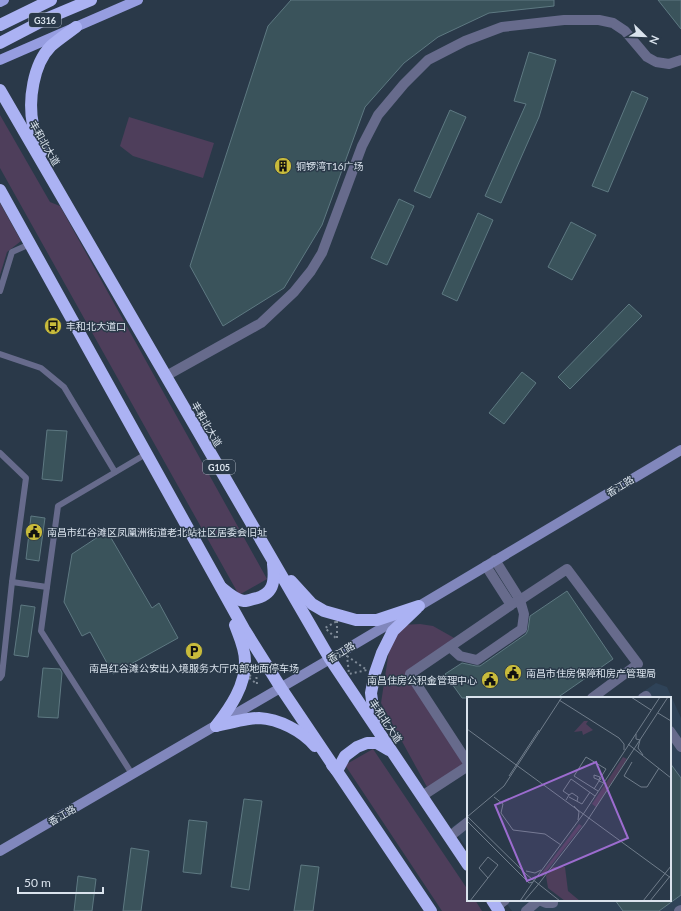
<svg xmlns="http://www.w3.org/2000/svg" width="681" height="911" viewBox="0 0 681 911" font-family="Lato,'Noto Sans SC',sans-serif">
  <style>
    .built { fill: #2f4358 }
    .green { fill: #4e3e5b }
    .building { fill: #3a535b; stroke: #5e7982 }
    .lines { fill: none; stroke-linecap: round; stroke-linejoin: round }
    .path { stroke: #808c99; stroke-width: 2; stroke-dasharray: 2 3; stroke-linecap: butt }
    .lane { stroke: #676b8c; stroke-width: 6 }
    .street { stroke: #676b8c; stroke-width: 10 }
    .secondary { stroke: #8187bc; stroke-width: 10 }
    .primary { stroke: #969de0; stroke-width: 10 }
    .highway { stroke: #abb2f3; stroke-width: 12 }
    .labels { text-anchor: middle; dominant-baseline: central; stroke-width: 3; stroke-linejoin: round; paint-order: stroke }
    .shield { fill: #2a3949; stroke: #a5b0bc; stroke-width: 1 }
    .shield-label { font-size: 9px; font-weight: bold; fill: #dae3ed }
    .street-label { font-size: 10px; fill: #dae3ed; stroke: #2a3949 }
    .poi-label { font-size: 10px; fill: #dae3ed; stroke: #2a3949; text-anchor: start }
    .inset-road { fill: none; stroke: #707d8b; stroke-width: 1 }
    .view { fill: #9c6ccf; fill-opacity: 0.15; stroke: #9c6ccf; stroke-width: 2 }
    .inset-edge { fill: none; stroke: #dae3ed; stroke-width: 2 }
  </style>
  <rect width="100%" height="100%" fill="#2a3949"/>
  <g class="built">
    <path d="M 656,683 L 667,687 L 681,718 L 681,911 L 512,911 L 504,900 L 670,900 L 670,698 L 634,698 Z"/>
    <path d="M 468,816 L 468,850 L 452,827 Z"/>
  </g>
  <g class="green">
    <path d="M 0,115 L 50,202 L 60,206 L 267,579 L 239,595 L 0,168 Z"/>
    <path d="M 129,117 L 214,143 L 203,178 L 133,156 L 120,146 Z"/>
    <path d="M 0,203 L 21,241 L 7,252 L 0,275 Z"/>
    <path d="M 420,624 L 433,626 L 456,639 L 407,674 L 467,762 L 427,787 L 381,703 L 390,644 L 401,625 Z"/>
    <path d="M 373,749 L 468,890 L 468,900 L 475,900 L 482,911 L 442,911 L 345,765 Z"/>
  </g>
  <g class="building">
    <path d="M 291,0 L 554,0 L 554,6 L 489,13 L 438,37 L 404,63 L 365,107 L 322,225 L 284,288 L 223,326 L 190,266 L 268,26 Z"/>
    <path d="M 658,0 L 681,0 L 681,29 Z"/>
    <path d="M 529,52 L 556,60 L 539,117 L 501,203 L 485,196 L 526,104 L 514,101 Z"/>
    <path d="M 632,91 L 648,98 L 608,192 L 592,186 Z"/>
    <path d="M 450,110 L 466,117 L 430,198 L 414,191 Z"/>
    <path d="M 399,199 L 414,206 L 387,265 L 371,258 Z"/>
    <path d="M 478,213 L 493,220 L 457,301 L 442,294 Z"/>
    <path d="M 571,222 L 596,235 L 572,280 L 548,267 Z"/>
    <path d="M 629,304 L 642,316 L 570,389 L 558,377 Z"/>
    <path d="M 522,372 L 536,383 L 504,424 L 489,413 Z"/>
    <path d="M 47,430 L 67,431 L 62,481 L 42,479 Z"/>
    <path d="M 31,516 L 45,518 L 39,561 L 26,559 Z"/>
    <path d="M 107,531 L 152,608 L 159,603 L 178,638 L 113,674 L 90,632 L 82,636 L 64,602 L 72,554 Z"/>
    <path d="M 567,591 L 613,659 L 557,698 L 462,698 L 445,674 L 462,663 L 476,666 L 480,666 L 526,634 L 528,630 L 530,616 Z"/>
    <path d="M 21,605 L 35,607 L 28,657 L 14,655 Z"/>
    <path d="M 43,668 L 60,669 L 62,673 L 58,718 L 38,717 Z"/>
    <path d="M 670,763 L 681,778 L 681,895 L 659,911 L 623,911 L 615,900 L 670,900 Z"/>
    <path d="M 244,799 L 262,801 L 249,890 L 231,887 Z"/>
    <path d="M 189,820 L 207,822 L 201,874 L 183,872 Z"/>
    <path d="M 131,848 L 149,851 L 141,911 L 123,911 Z"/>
    <path d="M 301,865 L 319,867 L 313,911 L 294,911 Z"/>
    <path d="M 78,876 L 96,879 L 92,911 L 74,911 Z"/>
  </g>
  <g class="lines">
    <g class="path">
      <path d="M 337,621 L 337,639 L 325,628 Z"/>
      <path d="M 347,656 L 367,670 L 349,674 Z"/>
      <path d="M 256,672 L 257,684 L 248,677 Z"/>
    </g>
    <g class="lane">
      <path d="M 0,291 L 12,252 L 30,244"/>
      <path d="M 0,354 L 41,368 L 64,387 L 115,472"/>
      <path d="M 0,453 L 26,478 L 12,582 L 2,675 L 0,678"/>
      <path d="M 12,582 L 47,587"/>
      <path d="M 132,774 L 41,631 L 58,506 L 146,454"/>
    </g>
    <g class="street">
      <path d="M 166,376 L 261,323 L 294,292 L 311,271 L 322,253 L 362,146 L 378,115 L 404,84 L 428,60 L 465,41 L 502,27 L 564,20 L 599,20 L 613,23 L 625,31 L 647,57 L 656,62 L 669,64 L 681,60"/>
      <path d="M 495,560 L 520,600 L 567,569 L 638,664 L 592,698"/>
      <path d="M 450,647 L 460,656 L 477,660 L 522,629 L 524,614 L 520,600 L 514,603"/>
      <path d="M 643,698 L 646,696 L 647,698"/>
      <path d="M 670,731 L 681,747"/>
      <path d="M 468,763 L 410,674 L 511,605 L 486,566"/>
      <path d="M 422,796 L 468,766"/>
      <path d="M 449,837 L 468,822"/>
      <path d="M 539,900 L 546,903 L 553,903 L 553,900"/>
      <path d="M 496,907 L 505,900"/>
      <path d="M 526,911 L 539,900"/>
      <path d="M 679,911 L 681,910"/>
    </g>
    <path class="secondary" d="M 0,851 L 330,659 L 681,450"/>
    <g class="primary">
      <path d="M 0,2 L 4,0"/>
      <path d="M 0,60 L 138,0"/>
    </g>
    <g class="highway">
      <path d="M 0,25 L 51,0"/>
      <path d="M 0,43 L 48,18 L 91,0"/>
      <path d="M 0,90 L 330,659 L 468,865"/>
      <path d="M 42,151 C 39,142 34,133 33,125 C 28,101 33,64 51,46 C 59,39 68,33 76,27"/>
      <path d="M 0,190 L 244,629 L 281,688 L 431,911"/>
      <path d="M 291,581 L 312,604 L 324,611 L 356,620 L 377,620 L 419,606"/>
      <path d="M 222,588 C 228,593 236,600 244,601 C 246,601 250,600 253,599 C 274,595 275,582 273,564"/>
      <path d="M 375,724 L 371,693 L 375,673 L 382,653 L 393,631 L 416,609"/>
      <path d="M 216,726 C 228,723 248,718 259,718 C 279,719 302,731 315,746"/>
      <path d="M 216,726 C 230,708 246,685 245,661 C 245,648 239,636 235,625"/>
      <path d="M 332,765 L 337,771 L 345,756 L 357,747 L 367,743 L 377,743 L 389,750"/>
      <path d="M 492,900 L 499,911"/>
    </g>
  </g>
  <defs>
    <symbol id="building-disc" viewBox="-11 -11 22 22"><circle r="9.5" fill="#c8bb3b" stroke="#2a3949"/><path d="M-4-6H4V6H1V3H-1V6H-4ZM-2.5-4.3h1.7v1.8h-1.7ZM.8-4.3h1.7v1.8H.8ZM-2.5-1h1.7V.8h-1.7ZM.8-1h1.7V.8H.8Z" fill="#111"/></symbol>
    <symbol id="bus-disc" viewBox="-11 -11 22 22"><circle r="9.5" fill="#c8bb3b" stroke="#2a3949"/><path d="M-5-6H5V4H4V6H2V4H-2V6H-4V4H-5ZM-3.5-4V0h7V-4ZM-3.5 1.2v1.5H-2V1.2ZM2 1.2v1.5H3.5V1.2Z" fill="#111"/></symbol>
    <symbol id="civic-disc" viewBox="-11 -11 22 22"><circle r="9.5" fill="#c8bb3b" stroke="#2a3949"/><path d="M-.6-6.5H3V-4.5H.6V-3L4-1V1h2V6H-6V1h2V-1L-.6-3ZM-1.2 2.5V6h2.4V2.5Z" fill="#111"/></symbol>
    <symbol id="parking-disc" viewBox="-11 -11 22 22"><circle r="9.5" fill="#c8bb3b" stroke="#2a3949"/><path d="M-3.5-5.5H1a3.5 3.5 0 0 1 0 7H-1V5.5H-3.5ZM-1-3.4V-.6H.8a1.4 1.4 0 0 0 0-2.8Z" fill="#111"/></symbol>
  </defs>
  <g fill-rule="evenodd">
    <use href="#building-disc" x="273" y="156" width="20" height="20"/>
    <use href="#bus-disc" x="43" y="316" width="20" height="20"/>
    <use href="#civic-disc" x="24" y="522" width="20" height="20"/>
    <use href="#parking-disc" x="184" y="641" width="20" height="20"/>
    <use href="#civic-disc" x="503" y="663" width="20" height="20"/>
    <use href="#civic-disc" x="480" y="670" width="20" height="20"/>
  </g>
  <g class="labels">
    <g class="shield">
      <rect x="29" y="13" width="32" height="14" rx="3"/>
      <rect x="203" y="460" width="32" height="14" rx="3"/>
    </g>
    <g class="shield-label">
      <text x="45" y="20">G316</text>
      <text x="219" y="467">G105</text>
    </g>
    <g class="street-label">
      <text transform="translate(45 143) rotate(60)">丰和北大道</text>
      <text transform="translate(207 424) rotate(60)">丰和北大道</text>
      <text transform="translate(620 486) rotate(-31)">香江路</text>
      <text transform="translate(341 652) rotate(-31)">香江路</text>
      <text transform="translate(386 721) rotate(56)">丰和北大道</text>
      <text transform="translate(62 815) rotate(-30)">香江路</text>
    </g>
    <g class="poi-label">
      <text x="296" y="166">铜锣湾T16广场</text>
      <text x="66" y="326">丰和北大道口</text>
      <text x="47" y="532">南昌市红谷滩区凤凰洲街道老北站社区居委会旧址</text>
      <text x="194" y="668" text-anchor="middle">南昌红谷滩公安出入境服务大厅内部地面停车场</text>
      <text x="526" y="673">南昌市住房保障和房产管理局</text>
      <text x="477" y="680" text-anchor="end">南昌住房公积金管理中心</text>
    </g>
  </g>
  <g transform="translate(467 697)">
    <rect width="204" height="204" fill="#2a3949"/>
    <path d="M 117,24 L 121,24 L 119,27 L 126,33 L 116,38 L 115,34 L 107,35 ZM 156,60 L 160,62 L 129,110 L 125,107 ZM 112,127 L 115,129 L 75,180 L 73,178 ZM 86,170 L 98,170 L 101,194 L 113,204 L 98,204 L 81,191 L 79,179 Z" fill="#4e3e5b"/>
    <path class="inset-road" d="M 164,0 L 184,13M 92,3 L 152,41M 191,16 L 204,24M 0,32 L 204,181M 169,37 L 169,42 L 173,43 L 171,51 L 176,58M 152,41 L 157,47 L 157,53M 161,47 L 204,81M 165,65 L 157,79 L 174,90 L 180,90 L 192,71M 42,79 L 72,33M 132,83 L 127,81 L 127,78 L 133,80M 127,92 L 132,84 L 134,82 L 133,80 L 132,83 L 132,84 L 137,86M 131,94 L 107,79 L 119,60 L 139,72 L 134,80M 102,98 L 105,96 L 111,100 L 110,104M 27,100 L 36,107 L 34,116 L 46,133 L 78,137 L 94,148M 102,100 L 115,107 L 123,95M 99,103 L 102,98 L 96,94 L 104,82 L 128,99M 107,109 L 112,115 L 111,123M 0,119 L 60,178 L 93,204M 0,120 L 37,89 L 95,0M 0,124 L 62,186 L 66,185 L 53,204M 59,174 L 68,176 L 74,173M 66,185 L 117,116 L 193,0M 70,189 L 118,127 L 201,0M 3,204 L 31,168 L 21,160 L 12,171 L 21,181M 57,204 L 70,189M 176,204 L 204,169M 183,204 L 204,178"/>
    <path class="view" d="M 129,65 L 161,141 L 60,184 L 28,108 Z"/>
    <rect width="204" height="204" class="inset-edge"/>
  </g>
  <g transform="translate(645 36) rotate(113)" stroke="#2a3949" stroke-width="3" paint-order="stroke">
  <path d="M0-3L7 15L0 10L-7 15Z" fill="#dae3ed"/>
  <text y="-6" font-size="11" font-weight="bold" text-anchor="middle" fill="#dae3ed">N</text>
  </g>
  <path d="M18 887v6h85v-6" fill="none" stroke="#dae3ed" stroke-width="2"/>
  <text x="24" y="887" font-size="12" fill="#dae3ed" stroke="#2a3949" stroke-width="3" paint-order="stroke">50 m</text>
</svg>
